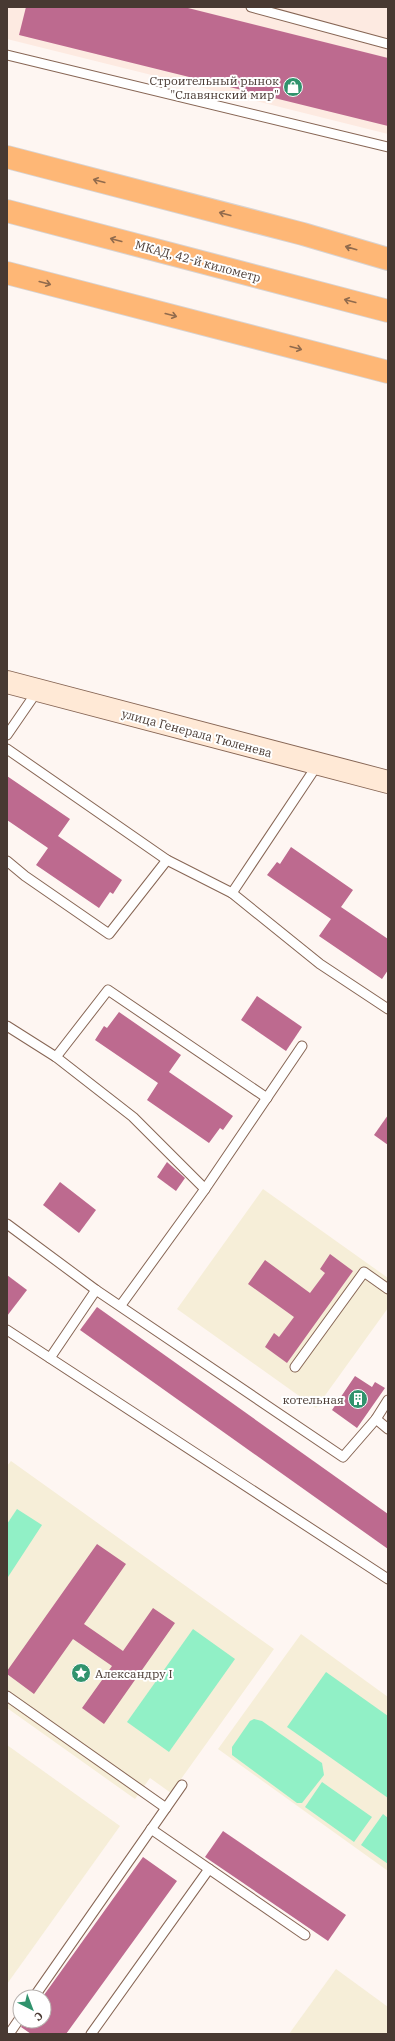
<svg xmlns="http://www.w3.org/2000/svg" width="395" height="2041" viewBox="0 0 395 2041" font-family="'IBM Plex Serif',serif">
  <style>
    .commercial { fill: #fdeae1 }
    .education { fill: #f6eed8 }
    .green { fill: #91f0c6 }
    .building { fill: #bd6a8f }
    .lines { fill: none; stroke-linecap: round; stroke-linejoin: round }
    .lane-casing { stroke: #876655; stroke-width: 11 }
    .secondary-casing { stroke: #876655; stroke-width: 24 }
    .highway-casing { stroke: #d7d3d2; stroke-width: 24 }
    .lane { stroke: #fff; stroke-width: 9 }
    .secondary { stroke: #ffe9d6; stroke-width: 22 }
    .highway { stroke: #feb776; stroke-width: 22 }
    .oneway { stroke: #916b4d }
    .labels { text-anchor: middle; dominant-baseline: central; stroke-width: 4; stroke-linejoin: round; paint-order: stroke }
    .poi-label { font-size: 12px; fill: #483932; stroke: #fff; text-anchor: end }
    .street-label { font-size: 12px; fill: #483932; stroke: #fff }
  </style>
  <rect width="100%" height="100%" fill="#fef6f2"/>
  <path class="commercial" d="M 7,7 L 388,7 L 388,134 L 7,39 Z"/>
  <g class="education">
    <path d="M 263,1189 L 388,1278 L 388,1308 L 316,1408 L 177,1309 Z"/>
    <path d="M 11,1461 L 274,1649 L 171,1793 L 150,1778 L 135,1799 L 7,1708 L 7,1466 Z"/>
    <path d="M 301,1634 L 388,1697 L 388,1871 L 218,1749 Z"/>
    <path d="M 7,1745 L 120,1826 L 7,1984 Z"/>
    <path d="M 336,1969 L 388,2007 L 388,2034 L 289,2034 Z"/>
  </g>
  <g class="green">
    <path d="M 17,1509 L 42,1525 L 8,1577 L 7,1524 Z"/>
    <path d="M 193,1629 L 235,1659 L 169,1752 L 127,1722 Z"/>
    <path d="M 326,1672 L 388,1716 L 388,1798 L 287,1727 Z"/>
    <path d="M 254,1719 L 262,1721 L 322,1763 L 324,1775 L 302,1803 L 297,1803 L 232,1755 L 232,1747 L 250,1721 Z"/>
    <path d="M 322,1782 L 372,1817 L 354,1842 L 305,1807 Z"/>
    <path d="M 383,1814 L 388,1818 L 388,1864 L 361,1845 Z"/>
  </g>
  <g class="building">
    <path d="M 26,7 L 184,7 L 388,58 L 388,126 L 19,35 Z"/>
    <path d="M 7,776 L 70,819 L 58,836 L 122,880 L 113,894 L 110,892 L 99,908 L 36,865 L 48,848 L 7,820 Z"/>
    <path d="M 291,847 L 353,890 L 341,907 L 388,939 L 388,970 L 382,979 L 319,936 L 331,919 L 267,875 L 277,862 L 280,864 Z"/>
    <path d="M 257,996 L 302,1027 L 286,1051 L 241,1020 Z"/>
    <path d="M 119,1012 L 181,1055 L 169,1072 L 233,1116 L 223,1130 L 220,1128 L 209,1143 L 147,1100 L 158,1083 L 95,1040 L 104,1026 L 107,1028 Z"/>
    <path d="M 388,1115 L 388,1145 L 374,1135 Z"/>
    <path d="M 167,1162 L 185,1178 L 176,1191 L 157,1177 Z"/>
    <path d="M 60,1182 L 96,1210 L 79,1233 L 43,1205 Z"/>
    <path d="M 330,1254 L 353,1271 L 287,1363 L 265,1347 L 274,1333 L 279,1337 L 294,1317 L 248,1284 L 265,1260 L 310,1293 L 325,1273 L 320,1269 Z"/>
    <path d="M 7,1275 L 27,1290 L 7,1316 Z"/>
    <path d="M 97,1307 L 388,1514 L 388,1549 L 80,1330 Z"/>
    <path d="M 355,1376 L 372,1387 L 375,1382 L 385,1388 L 357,1428 L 332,1410 Z"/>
    <path d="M 97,1544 L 126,1564 L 84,1624 L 123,1651 L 153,1608 L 175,1623 L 104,1724 L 82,1708 L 112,1666 L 73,1639 L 34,1694 L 7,1674 L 7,1671 Z"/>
    <path d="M 223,1831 L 346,1915 L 328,1941 L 205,1857 Z"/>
    <path d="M 143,1857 L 177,1881 L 66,2034 L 31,2034 L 21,2027 L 25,2021 L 44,2021 L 44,1995 Z"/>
  </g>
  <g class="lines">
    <defs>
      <g id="lane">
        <path d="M 251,7 L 388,44"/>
        <path d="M 7,55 L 388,147"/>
        <path d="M 7,735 L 38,690"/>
        <path d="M 7,749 L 167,860 L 232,893 L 318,764"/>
        <path d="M 7,861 L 25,876 L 109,934 L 167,860"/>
        <path d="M 232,893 L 320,964 L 388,1009"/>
        <path d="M 7,1026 L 56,1057 L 133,1117 L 205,1189"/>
        <path d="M 56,1057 L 108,990 L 267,1098"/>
        <path d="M 7,1224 L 96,1290 L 343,1457 L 376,1419 L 388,1400"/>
        <path d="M 121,1305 L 205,1189 L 302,1046"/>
        <path d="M 7,1330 L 388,1579"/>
        <path d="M 50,1358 L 96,1290"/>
        <path d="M 295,1367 L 364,1272 L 388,1289"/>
        <path d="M 376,1419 L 388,1429"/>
        <path d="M 7,1696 L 166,1808"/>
        <path d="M 151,1829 L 305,1935"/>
        <path d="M 34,1997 L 182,1785"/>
        <path d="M 9,2034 L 20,2018"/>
        <path d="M 91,2034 L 209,1869"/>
      </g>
      <path id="secondary" d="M 7,682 L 388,782"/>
      <g id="highway">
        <path d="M 7,157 L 303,234 L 388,259"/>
        <path d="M 7,211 L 388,311"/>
        <path d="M 7,273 L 388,372"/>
      </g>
    </defs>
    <use href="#lane" class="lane-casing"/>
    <use href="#secondary" class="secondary-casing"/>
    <use href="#highway" class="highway-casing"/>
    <use href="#lane" class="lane"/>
    <use href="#secondary" class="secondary"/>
    <use href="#highway" class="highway"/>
  </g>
  <defs><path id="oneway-shaft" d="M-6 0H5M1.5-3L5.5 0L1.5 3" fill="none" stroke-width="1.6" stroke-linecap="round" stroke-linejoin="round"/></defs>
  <g class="oneway">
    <use href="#oneway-shaft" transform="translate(99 181) rotate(-165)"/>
    <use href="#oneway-shaft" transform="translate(225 214) rotate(-165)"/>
    <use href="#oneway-shaft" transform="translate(116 240) rotate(-165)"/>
    <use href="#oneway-shaft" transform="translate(351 248) rotate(-164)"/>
    <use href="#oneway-shaft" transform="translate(45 283) rotate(15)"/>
    <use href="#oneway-shaft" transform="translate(350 301) rotate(-165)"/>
    <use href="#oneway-shaft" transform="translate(171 315) rotate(15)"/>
    <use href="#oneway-shaft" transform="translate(296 348) rotate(15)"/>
  </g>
  <defs>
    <symbol id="shop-disc" viewBox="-11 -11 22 22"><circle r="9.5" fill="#30936d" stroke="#fff"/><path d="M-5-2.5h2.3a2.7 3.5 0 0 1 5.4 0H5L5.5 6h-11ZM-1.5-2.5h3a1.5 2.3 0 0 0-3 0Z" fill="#fff"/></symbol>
    <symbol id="building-disc" viewBox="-11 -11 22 22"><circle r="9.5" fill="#30936d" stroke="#fff"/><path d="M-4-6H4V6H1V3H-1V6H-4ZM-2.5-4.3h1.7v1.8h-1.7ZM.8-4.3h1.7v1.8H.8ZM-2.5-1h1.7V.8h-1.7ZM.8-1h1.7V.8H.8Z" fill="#fff"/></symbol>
    <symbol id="sight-disc" viewBox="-11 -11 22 22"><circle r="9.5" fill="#30936d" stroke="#fff"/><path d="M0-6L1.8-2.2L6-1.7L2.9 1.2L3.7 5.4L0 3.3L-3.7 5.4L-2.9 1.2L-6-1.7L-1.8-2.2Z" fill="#fff"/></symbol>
  </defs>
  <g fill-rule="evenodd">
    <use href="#shop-disc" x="282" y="76" width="22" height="22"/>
    <use href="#building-disc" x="347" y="1388" width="22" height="22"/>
    <use href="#sight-disc" x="70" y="1662" width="22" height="22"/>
  </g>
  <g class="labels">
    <g class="poi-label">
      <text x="279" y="80">Строительный рынок<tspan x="279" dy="14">"Славянский мир"</tspan></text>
      <text x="344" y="1399">котельная</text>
      <text x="95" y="1673" text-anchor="start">Александру I</text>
    </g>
    <g class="street-label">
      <text transform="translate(198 261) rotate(15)">МКАД, 42-й километр</text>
      <text transform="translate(197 733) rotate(15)">улица Генерала Тюленева</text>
    </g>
  </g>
  <rect width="395" height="2041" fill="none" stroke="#483932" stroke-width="16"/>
  <g transform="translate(32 2009) rotate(138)"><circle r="19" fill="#ffffff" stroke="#b6b0ad"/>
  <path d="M0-3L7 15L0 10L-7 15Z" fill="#30936d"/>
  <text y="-6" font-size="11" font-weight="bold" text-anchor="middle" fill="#483932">С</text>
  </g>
</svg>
